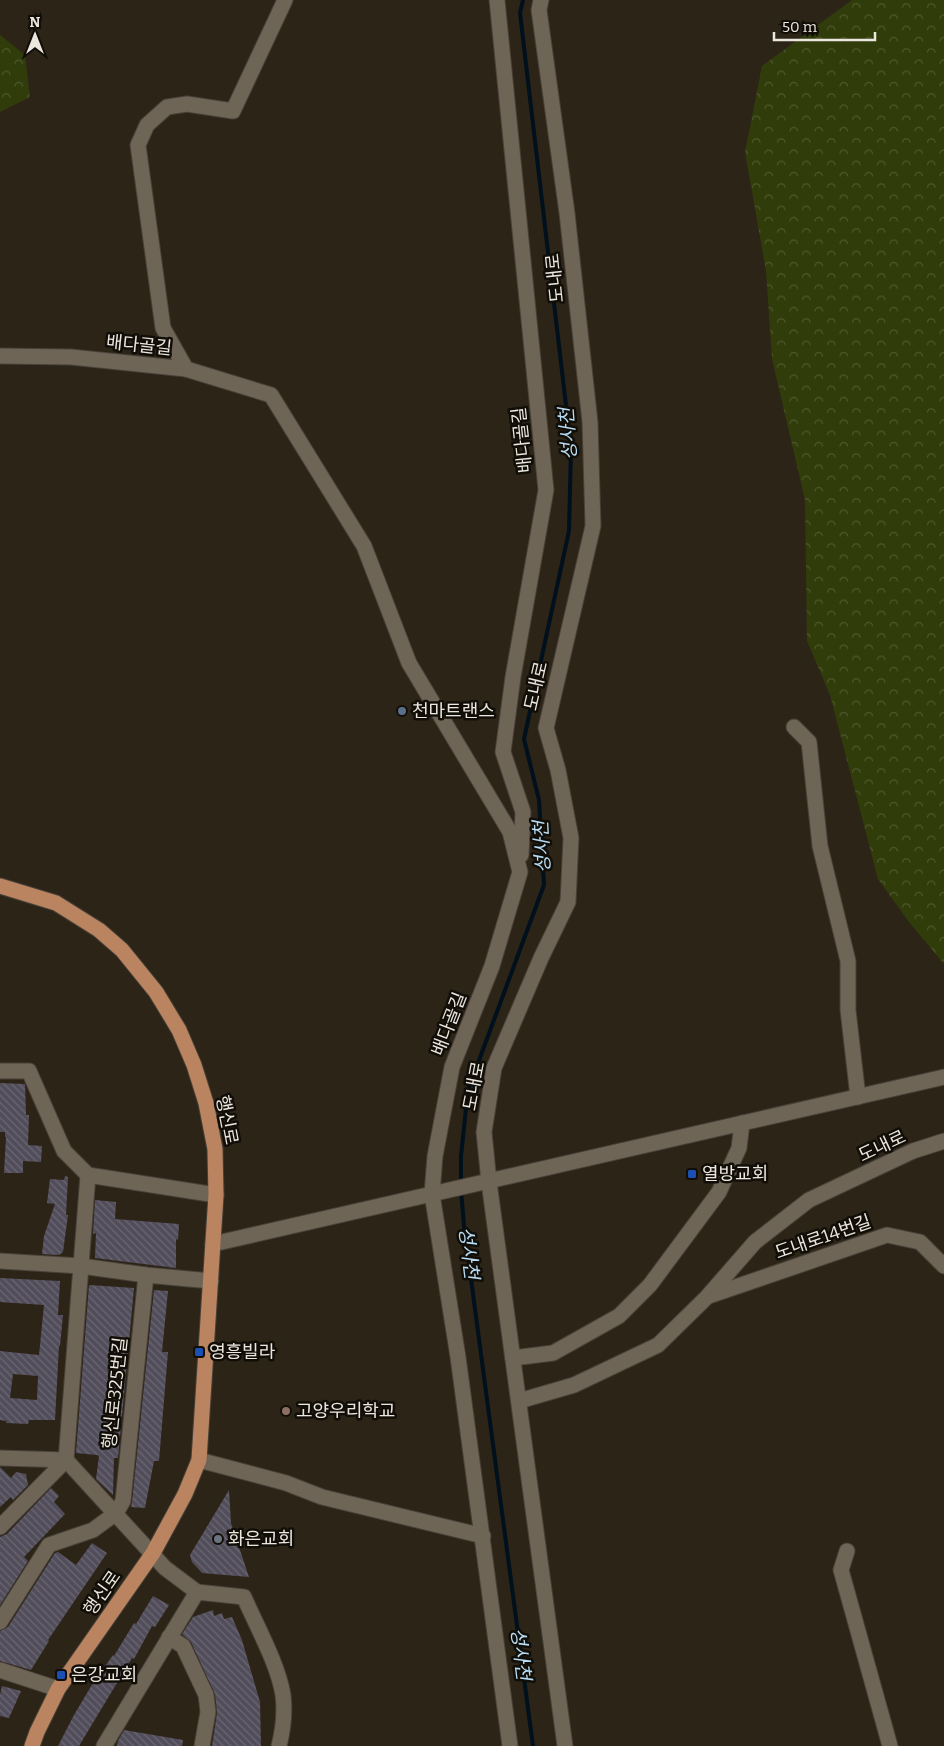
<svg xmlns="http://www.w3.org/2000/svg" width="944" height="1746" viewBox="0 0 944 1746" font-family="Bitter,'Noto Sans KR',serif">
  <style>
    .forest { fill: url(#forest-crowns) }
    .lines { fill: none; stroke-linecap: round; stroke-linejoin: round }
    .stream { stroke: #00101c; stroke-width: 4 }
    .building { fill: url(#building-back-hatch); fill-rule: evenodd }
    .minor-casing { stroke: #484138; stroke-width: 17 }
    .major-casing { stroke: #484138; stroke-width: 17 }
    .minor { stroke: #6e6557; stroke-width: 15 }
    .major { stroke: #ba8461; stroke-width: 15 }
    .service-dot { fill: #5c6f8a; stroke: #110e08; stroke-width: 2 }
    .transit-dot { fill: #1a4fb4; stroke: #110e08; stroke-width: 2 }
    .education-dot { fill: #8d6e63; stroke: #110e08; stroke-width: 2 }
    .worship-dot { fill: #6b7280; stroke: #110e08; stroke-width: 2 }
    .labels { text-anchor: middle; dominant-baseline: central; stroke-width: 5; stroke-linejoin: round; paint-order: stroke }
    .street-label { font-size: 18px; fill: #ebe6de; stroke: #110e08 }
    .poi-label { font-size: 18px; fill: #ebe6de; stroke: #110e08; text-anchor: start }
    .water-label { font-size: 19px; font-style: italic; fill: #b8dcf4; stroke: #110e08 }
  </style>
  <defs>
    <pattern id="forest-crowns" width="20" height="18" patternUnits="userSpaceOnUse" patternTransform="scale(1.25)"><rect width="20" height="18" fill="#313c0b"/><path d="M2 6a3 3 0 1 1 6 0M12 15a3 3 0 1 1 6 0" fill="none" stroke="#4f582e"/></pattern>
    <pattern id="building-back-hatch" width="6" height="6" patternUnits="userSpaceOnUse" patternTransform="scale(1.25)"><rect width="6" height="6" fill="#524d5b"/><path d="M-1 5l2 2M0 0l6 6M5-1l2 2" fill="none" stroke="#6b6772"/></pattern>
  </defs>
  <rect width="100%" height="100%" fill="#2c2417"/>
  <g class="forest">
    <path d="M 852,0 L 944,0 L 944,964 L 909,922 L 878,879 L 830,695 L 807,641 L 805,500 L 772,359 L 766,271 L 745,152 L 762,66 Z"/>
    <path d="M 0,35 L 25,55 L 30,97 L 0,112 Z"/>
  </g>
  <g class="lines">
    <g class="stream">
      <path d="M 461,1183 L 461,1156 L 468,1090 L 544,885 L 539,800 L 524,739 L 569,531 L 571,448 L 520,13 L 523,0"/>
      <path d="M 461,1190 L 464,1226 L 533,1746"/>
    </g>
  </g>
  <g class="building">
    <path d="M 0,1083 L 25,1084 L 26,1115 L 29,1115 L 28,1145 L 42,1146 L 41,1162 L 23,1161 L 23,1173 L 4,1173 L 6,1137 L 5,1137 L 5,1132 L 0,1132 Z"/>
    <path d="M 65,1176 L 68,1177 L 66,1215 L 68,1215 L 63,1252 L 59,1255 L 42,1254 L 44,1236 L 55,1204 L 47,1203 L 50,1179 L 64,1180 Z"/>
    <path d="M 95,1200 L 116,1202 L 115,1219 L 179,1224 L 178,1240 L 176,1239 L 176,1268 L 95,1258 L 96,1233 L 93,1234 Z"/>
    <path d="M 0,1278 L 60,1281 L 58,1315 L 63,1315 L 60,1346 L 59,1346 L 55,1420 L 29,1420 L 28,1424 L 6,1423 L 7,1420 L 6,1421 L 0,1420 L 0,1351 L 39,1355 L 44,1305 L 0,1302 ZM 13,1374 L 38,1376 L 37,1400 L 10,1398 Z"/>
    <path d="M 89,1285 L 134,1288 L 118,1458 L 114,1458 L 113,1495 L 96,1479 L 99,1456 L 97,1455 L 76,1453 Z"/>
    <path d="M 154,1290 L 168,1291 L 162,1352 L 168,1352 L 159,1461 L 154,1461 L 145,1508 L 131,1507 L 132,1502 Z"/>
    <path d="M 0,1467 L 11,1478 L 16,1472 L 26,1474 L 28,1485 L 13,1500 L 11,1497 L 0,1507 Z"/>
    <path d="M 51,1488 L 59,1496 L 54,1502 L 65,1514 L 24,1557 L 28,1561 L 0,1605 L 0,1537 L 7,1534 Z"/>
    <path d="M 229,1490 L 231,1523 L 249,1577 L 202,1573 L 192,1562 L 190,1555 Z"/>
    <path d="M 92,1543 L 107,1553 L 48,1640 L 49,1641 L 31,1670 L 0,1661 L 0,1631 L 8,1627 L 55,1553 L 58,1552 L 76,1565 Z"/>
    <path d="M 153,1596 L 169,1605 L 155,1627 L 152,1626 L 134,1659 L 132,1658 L 79,1746 L 58,1746 L 74,1715 L 93,1683 L 113,1655 L 114,1656 L 134,1623 L 136,1624 Z"/>
    <path d="M 213,1610 L 214,1616 L 222,1613 L 224,1619 L 232,1617 L 242,1640 L 260,1702 L 261,1746 L 212,1746 L 217,1713 L 215,1694 L 191,1642 L 182,1634 L 193,1617 Z"/>
    <path d="M 2,1686 L 21,1691 L 9,1718 L 0,1716 L 0,1695 Z"/>
    <path d="M 124,1730 L 183,1740 L 182,1746 L 117,1746 L 118,1741 Z"/>
  </g>
  <g class="lines">
    <defs>
      <g id="minor">
        <path d="M 497,0 L 546,490 L 513,677 L 503,752 L 523,812 L 521,855"/>
        <path d="M 541,0 L 539,10 L 567,213 L 590,422 L 593,526 L 546,728 L 558,770 L 571,838 L 568,902 L 541,958 L 494,1068 L 484,1132 L 489,1182 L 565,1746"/>
        <path d="M 0,356 L 71,357 L 186,369 L 271,395 L 364,546 L 409,663 L 510,832 L 520,872 L 492,966 L 452,1067 L 435,1156 L 432,1194 L 458,1357 L 510,1746"/>
        <path d="M 186,369 L 163,328 L 138,145 L 147,125 L 167,107 L 187,104 L 233,111 L 285,0"/>
        <path d="M 794,727 L 809,742 L 820,846 L 848,961 L 848,1010 L 858,1097"/>
        <path d="M 0,1071 L 29,1071 L 64,1151 L 88,1175 L 216,1195"/>
        <path d="M 213,1244 L 944,1077"/>
        <path d="M 0,1261 L 81,1266 L 146,1275 L 211,1281"/>
        <path d="M 709,1296 L 887,1235 L 920,1242 L 944,1266"/>
        <path d="M 513,1358 L 553,1353 L 619,1316 L 650,1285 L 719,1192 L 739,1148 L 742,1123"/>
        <path d="M 519,1401 L 574,1385 L 658,1345 L 707,1297 L 755,1242 L 809,1200 L 913,1151 L 944,1141"/>
        <path d="M 0,1458 L 66,1460 L 165,1568 L 197,1592 L 104,1746"/>
        <path d="M 199,1460 L 286,1483 L 322,1497 L 483,1536"/>
        <path d="M 0,1527 L 66,1460 L 88,1175"/>
        <path d="M 847,1551 L 841,1570 L 890,1746"/>
        <path d="M 197,1592 L 244,1597 C 257,1627 278,1664 283,1695 C 285,1711 283,1730 279,1746"/>
        <path d="M 0,1622 L 49,1545 L 93,1530 L 116,1513 L 123,1501 L 146,1275"/>
        <path d="M 169,1637 L 183,1646 L 206,1695 L 208,1712 L 202,1746"/>
        <path d="M 0,1670 L 58,1689"/>
      </g>
      <path id="major" d="M 0,886 L 56,903 L 99,930 L 122,950 L 156,992 L 179,1030 L 194,1065 L 206,1103 L 215,1149 L 216,1195 L 199,1460 L 185,1494 L 153,1553 L 58,1689 L 37,1732 L 32,1746"/>
    </defs>
    <use href="#minor" class="minor-casing"/>
    <use href="#major" class="major-casing"/>
    <use href="#minor" class="minor"/>
    <use href="#major" class="major"/>
  </g>
  <circle class="service-dot" cx="402" cy="711" r="5"/>
  <g class="transit-dot">
    <rect x="687" y="1169" width="10" height="10" rx="2.5"/>
    <rect x="194" y="1347" width="10" height="10" rx="2.5"/>
    <rect x="56" y="1670" width="10" height="10" rx="2.5"/>
  </g>
  <circle class="education-dot" cx="286" cy="1411" r="5"/>
  <circle class="worship-dot" cx="218" cy="1539" r="5"/>
  <g class="labels">
    <g class="street-label">
      <text transform="translate(555 278) rotate(-96)">도내로</text>
      <text transform="translate(139 345) rotate(6)">배다골길</text>
      <text transform="translate(522 440) rotate(-96)">배다골길</text>
      <text transform="translate(536 686) rotate(-77)">도내로</text>
      <text transform="translate(449 1024) rotate(-69)">배다골길</text>
      <text transform="translate(474 1086) rotate(-79)">도내로</text>
      <text transform="translate(227 1120) rotate(79)">행신로</text>
      <text transform="translate(882 1146) rotate(-25)">도내로</text>
      <text transform="translate(823 1237) rotate(-19)">도내로14번길</text>
      <text transform="translate(115 1393) rotate(-84)">행신로325번길</text>
      <text transform="translate(102 1593) rotate(-55)">행신로</text>
    </g>
    <g class="poi-label">
      <text x="412" y="711">천마트랜스</text>
      <text x="702" y="1174">열방교회</text>
      <text x="209" y="1352">영흥빌라</text>
      <text x="296" y="1411">고양우리학교</text>
      <text x="228" y="1539">화은교회</text>
      <text x="71" y="1675">은강교회</text>
    </g>
    <g class="water-label">
      <text transform="translate(568 434) rotate(-94)">성사천</text>
      <text transform="translate(542 847) rotate(-93)">성사천</text>
      <text transform="translate(469 1253) rotate(83)">성사천</text>
      <text transform="translate(521 1654) rotate(83)">성사천</text>
    </g>
  </g>
  <g transform="translate(35 35)" stroke="#110e08" stroke-width="4" paint-order="stroke">
  <path d="M0-4L9 19L0 12L-9 19Z" fill="#ebe6de"/>
  <text y="-8" font-size="14" font-weight="bold" text-anchor="middle" fill="#ebe6de">N</text>
  </g>
  <path d="M774 32v8h101v-8" fill="none" stroke="#ebe6de" stroke-width="2.5"/>
  <text x="782" y="32" font-size="15" fill="#ebe6de" stroke="#110e08" stroke-width="4" paint-order="stroke">50 m</text>
</svg>
